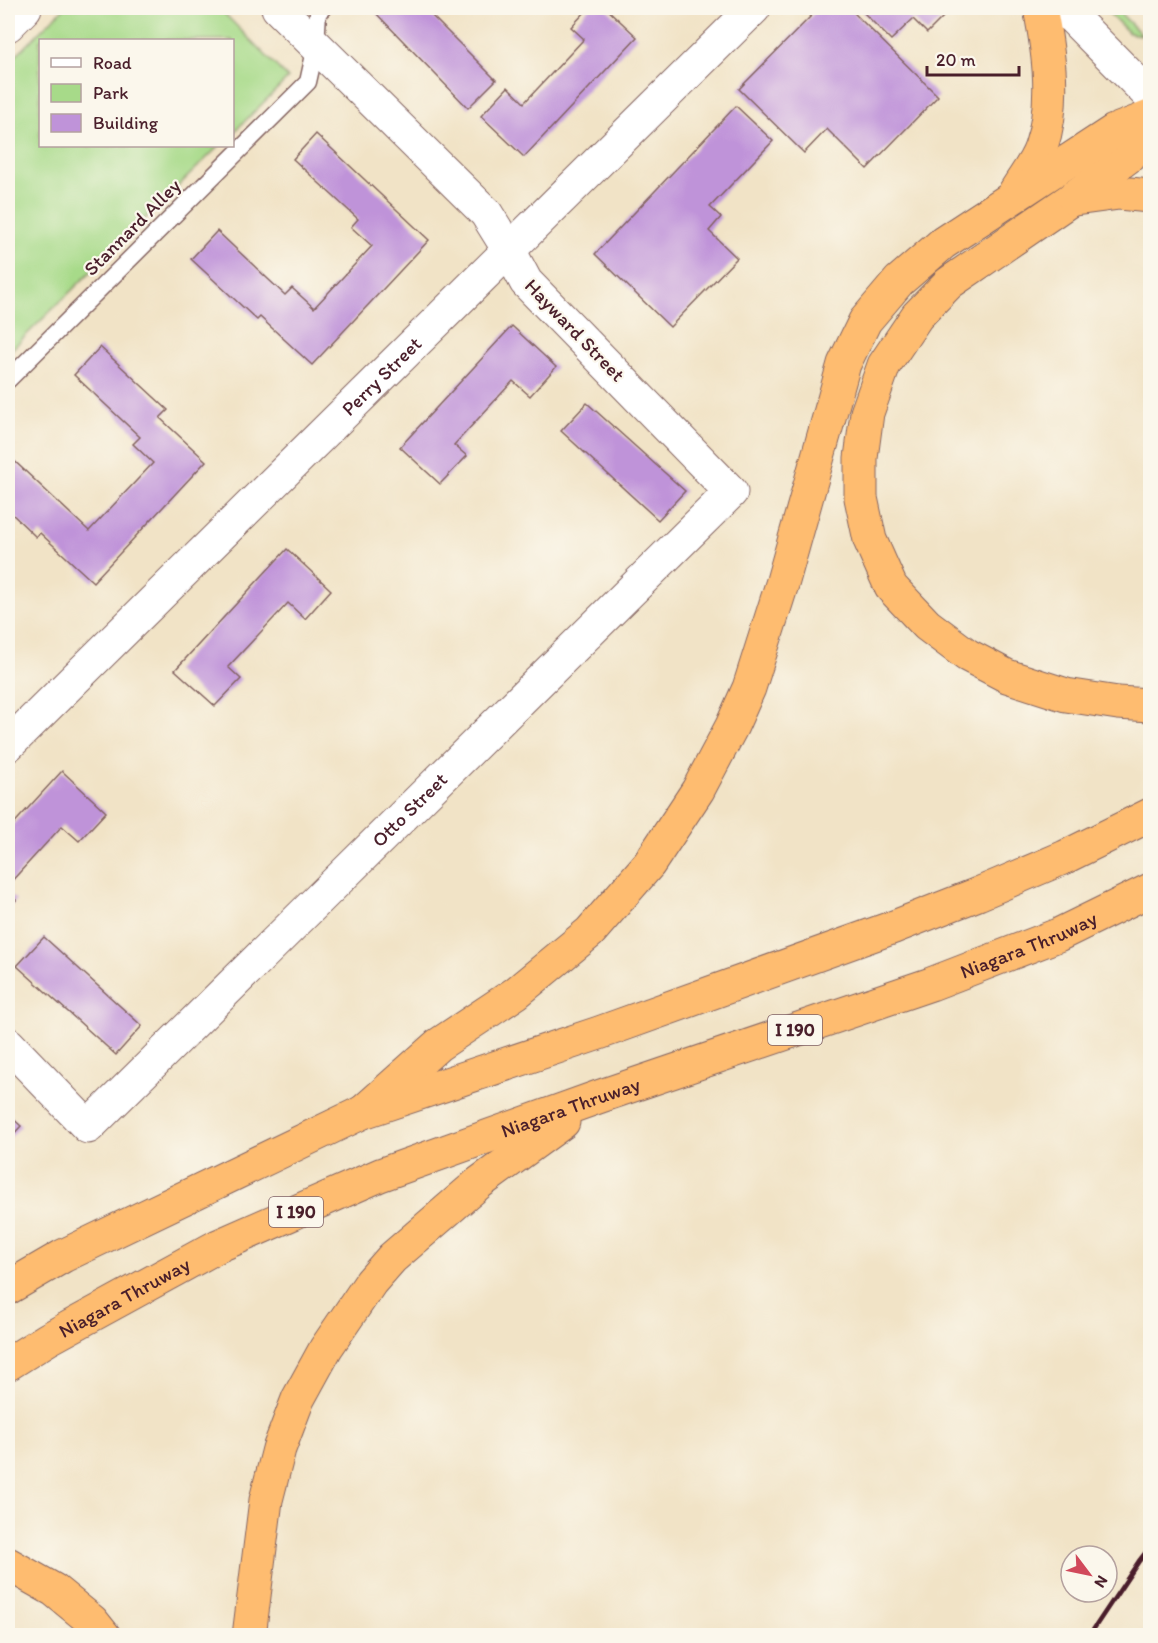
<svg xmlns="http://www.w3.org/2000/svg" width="1158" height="1643" viewBox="0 0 1158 1643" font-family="Itim,sans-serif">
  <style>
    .green { fill: #a7da89; stroke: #787c5a; stroke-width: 1.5 }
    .building { fill: #bf93d9 }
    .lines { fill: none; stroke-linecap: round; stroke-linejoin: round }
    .service-casing { stroke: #846461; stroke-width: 19 }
    .minor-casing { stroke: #846461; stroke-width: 35 }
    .tertiary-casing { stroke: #846461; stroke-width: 35 }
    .motorway-casing { stroke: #846461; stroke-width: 35 }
    .path { stroke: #846461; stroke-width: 4; stroke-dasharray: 4.5 4.5; stroke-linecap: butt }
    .service { stroke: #fff; stroke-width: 16 }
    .minor { stroke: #fff; stroke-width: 33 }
    .tertiary { stroke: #fff; stroke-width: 33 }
    .motorway { stroke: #febc70; stroke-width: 33 }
    .rail { stroke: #4a1f2b; stroke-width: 4.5 }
    .labels { text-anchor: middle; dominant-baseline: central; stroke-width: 4.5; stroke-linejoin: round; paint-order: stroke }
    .shield { fill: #fbf7ec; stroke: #7f6065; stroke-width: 1.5 }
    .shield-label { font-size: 18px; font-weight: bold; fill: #4a1f2b }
    .street-label { font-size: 20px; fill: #4a1f2b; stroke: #fbf7ec }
  </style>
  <rect width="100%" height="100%" fill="#fbf7ec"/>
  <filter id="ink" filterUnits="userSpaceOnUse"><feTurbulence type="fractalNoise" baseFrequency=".0167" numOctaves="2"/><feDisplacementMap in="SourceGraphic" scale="12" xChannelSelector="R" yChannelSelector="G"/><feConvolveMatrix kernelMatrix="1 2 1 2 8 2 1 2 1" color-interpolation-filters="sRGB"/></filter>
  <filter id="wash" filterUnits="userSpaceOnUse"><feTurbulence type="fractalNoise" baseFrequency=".008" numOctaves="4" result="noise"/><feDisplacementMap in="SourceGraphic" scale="24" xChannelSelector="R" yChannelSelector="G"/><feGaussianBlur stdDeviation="1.35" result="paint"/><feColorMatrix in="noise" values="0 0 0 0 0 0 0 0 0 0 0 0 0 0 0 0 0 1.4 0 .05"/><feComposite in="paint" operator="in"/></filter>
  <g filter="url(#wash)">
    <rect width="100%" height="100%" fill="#f1e3c6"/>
    <g class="green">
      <path d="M 64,8 L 219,8 L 288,78 L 233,133 L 232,40 L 40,40 L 40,146 L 219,146 L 8,353 L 8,63 Z"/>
      <path d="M 1104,8 L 1115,8 L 1142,35 L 1129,33 Z"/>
    </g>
    <g id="blocks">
      <g class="building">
        <path d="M 373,8 L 424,8 L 496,80 L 468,108 L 372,9 Z"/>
        <path d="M 589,8 L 606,8 L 637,37 L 524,157 L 481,116 L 508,87 L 524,103 L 584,39 L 571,27 Z"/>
        <path d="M 819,8 L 849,8 L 938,96 L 867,169 L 827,129 L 804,153 L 739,89 Z"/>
        <path d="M 859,8 L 940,8 L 946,14 L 927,33 L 913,19 L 891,40 Z"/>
        <path d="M 736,106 L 773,141 L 710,207 L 721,217 L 709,231 L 737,258 L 670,327 L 595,254 Z"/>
        <path d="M 316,134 L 429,240 L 312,365 L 260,317 L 257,320 L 191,259 L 217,231 L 285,295 L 292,288 L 314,308 L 372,246 L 351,227 L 358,219 L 293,159 Z"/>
        <path d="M 512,326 L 556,367 L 530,396 L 513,381 L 454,445 L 467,456 L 440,484 L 400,447 Z"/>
        <path d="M 100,347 L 168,410 L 160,418 L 206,461 L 93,582 L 40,533 L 36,537 L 8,510 L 8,455 L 89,531 L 153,463 L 133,444 L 140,437 L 74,375 Z"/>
        <path d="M 587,403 L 685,491 L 658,520 L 561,431 Z"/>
        <path d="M 287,549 L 331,590 L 305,619 L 288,603 L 228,667 L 241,679 L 215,706 L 175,670 Z"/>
        <path d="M 62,771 L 106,812 L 79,841 L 62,826 L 8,885 L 8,830 Z"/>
        <path d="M 8,893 L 16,900 L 8,909 Z"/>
        <path d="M 44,937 L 142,1026 L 116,1055 L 17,966 Z"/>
        <path d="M 8,1114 L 21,1126 L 8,1140 Z"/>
      </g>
    </g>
  </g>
  <g filter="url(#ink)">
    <use href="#blocks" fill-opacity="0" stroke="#846461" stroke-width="1.5"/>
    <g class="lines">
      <defs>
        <path id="service" d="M 8,380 L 308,82 L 316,46 L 318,12 L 323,8"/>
        <g id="minor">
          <path d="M 8,25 L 25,8"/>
          <path id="s1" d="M 8,745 L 754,8"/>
          <path id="s2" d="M 8,1044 L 88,1127 L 731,492 L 526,282 L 509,250 L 486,213 L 278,8"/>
        </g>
        <path id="tertiary" d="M 1063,8 L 1150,96"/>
        <g id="motorway">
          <path d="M 1150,131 L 1136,151 L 1070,200 L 949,283 L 917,316 L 884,365 L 867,413 L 861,458 L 861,498 L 870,540 L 891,587 L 927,625 L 967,655 L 1007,676 L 1066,695 L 1118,703 L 1150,705"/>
          <path d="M 1015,192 C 1023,178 1036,163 1041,147 C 1056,103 1049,53 1040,8"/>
          <path d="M 1075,199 L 1119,193 L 1150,196"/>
          <path d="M 363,1112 L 438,1045 L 516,993 L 590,932 L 649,864 L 698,790 L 732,726 L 749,688 L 783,581 L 844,364 L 865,321 L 899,281 L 943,243 L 1114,131 L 1150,117"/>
          <path d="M 8,1288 L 63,1256 L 363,1112 L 599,1033 L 894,927 L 978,894 L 1065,857 L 1150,815"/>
          <path id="s3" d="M 8,1364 L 48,1339 L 218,1246 L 380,1175 L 601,1096 L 931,984 L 1058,935 L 1150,890"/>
          <path d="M 8,1564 L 54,1590 L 92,1621 L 104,1636"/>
          <path d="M 249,1636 L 266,1500 L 279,1449 L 298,1399 L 326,1348 L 371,1282 L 392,1258 L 479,1183 L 563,1122"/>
        </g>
      </defs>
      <use href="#service" class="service-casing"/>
      <use href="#minor" class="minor-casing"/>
      <use href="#tertiary" class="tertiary-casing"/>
      <use href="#motorway" class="motorway-casing"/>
      <path class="path" d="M 1126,12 L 1130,8"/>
      <use href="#service" class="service"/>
      <use href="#minor" class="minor"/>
      <use href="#tertiary" class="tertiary"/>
      <use href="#motorway" class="motorway"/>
      <path class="rail" d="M 1089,1636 L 1139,1561 L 1150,1547"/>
    </g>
  </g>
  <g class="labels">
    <g class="shield">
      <rect x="768" y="1015" width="54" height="30" rx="4.5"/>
      <rect x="269" y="1197" width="54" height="30" rx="4.5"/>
    </g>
    <g class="shield-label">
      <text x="795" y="1030">I 190</text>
      <text x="296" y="1212">I 190</text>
    </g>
    <g class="street-label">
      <text transform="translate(132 227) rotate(-45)">Stannard Alley</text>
      <text transform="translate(575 330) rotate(46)">Hayward Street</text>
      <text stroke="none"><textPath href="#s1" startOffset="525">Perry Street</textPath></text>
      <text stroke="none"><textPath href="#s2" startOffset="567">Otto Street</textPath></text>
      <text stroke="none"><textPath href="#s3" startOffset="1106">Niagara Thruway</textPath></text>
      <text stroke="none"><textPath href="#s3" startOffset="620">Niagara Thruway</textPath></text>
      <text stroke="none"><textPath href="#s3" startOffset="134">Niagara Thruway</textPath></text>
    </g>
  </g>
  <rect width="1158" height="1643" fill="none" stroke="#fbf7ec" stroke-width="30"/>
  <rect x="39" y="39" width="195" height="108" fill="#fbf7ec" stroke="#b4a19f" stroke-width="1.5"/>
  <rect x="51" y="58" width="30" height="9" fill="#ffffff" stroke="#b4a19f" stroke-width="1.5"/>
  <text x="93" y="69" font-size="18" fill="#4a1f2b">Road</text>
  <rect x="51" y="84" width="30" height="18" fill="#a7da89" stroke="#b4a19f" stroke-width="1.5"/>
  <text x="93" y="99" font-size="18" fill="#4a1f2b">Park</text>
  <rect x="51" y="114" width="30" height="18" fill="#bf93d9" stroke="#b4a19f" stroke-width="1.5"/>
  <text x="93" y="129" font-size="18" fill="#4a1f2b">Building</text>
  <g transform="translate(1089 1574) rotate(122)"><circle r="28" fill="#fbf7ec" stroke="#b4a19f" stroke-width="1.5"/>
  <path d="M0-4.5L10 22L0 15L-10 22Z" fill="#d1495b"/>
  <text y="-9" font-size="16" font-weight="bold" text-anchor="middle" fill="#4a1f2b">N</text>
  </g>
  <path d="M927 66v9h92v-9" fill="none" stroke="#4a1f2b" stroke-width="3"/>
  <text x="936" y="66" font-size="18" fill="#4a1f2b" stroke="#fbf7ec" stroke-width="4.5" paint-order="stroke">20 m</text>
</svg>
